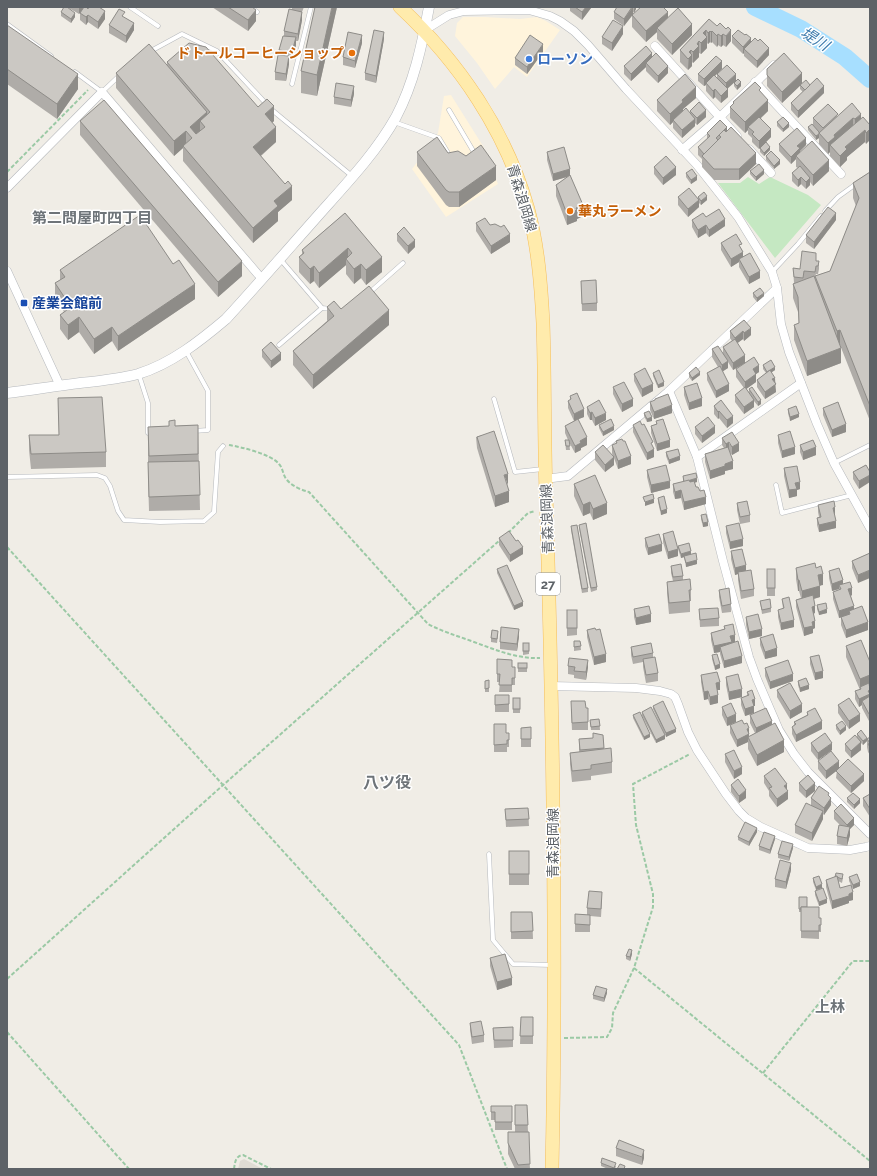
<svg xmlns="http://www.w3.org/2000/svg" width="877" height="1176" viewBox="0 0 877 1176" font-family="Raleway,'Noto Sans JP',sans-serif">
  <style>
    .commercial { fill: #fff4dc }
    .education { fill: #e0dcd4 }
    .green { fill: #c5e8c2 }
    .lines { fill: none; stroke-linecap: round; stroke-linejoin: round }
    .river { stroke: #a7dfff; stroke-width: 18 }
    .service-casing { stroke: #b6b9bd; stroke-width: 5 }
    .minor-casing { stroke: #b6b9bd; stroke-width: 9 }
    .tertiary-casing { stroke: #b6b9bd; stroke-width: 11 }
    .primary-casing { stroke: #f5be5a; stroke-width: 14 }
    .path { stroke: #9bc9a5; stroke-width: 2; stroke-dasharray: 4 2; stroke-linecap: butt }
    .service { stroke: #fff; stroke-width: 4 }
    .minor { stroke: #fff; stroke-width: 8 }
    .tertiary { stroke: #fff; stroke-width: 10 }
    .primary { stroke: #ffebac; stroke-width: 13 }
    .wall { fill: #afaca8 }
    .shaded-wall { fill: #8e8c88 }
    .building { fill: #cbc8c3; stroke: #8e8c88 }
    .food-dot { fill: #e8710a; stroke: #fff; stroke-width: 1.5 }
    .shop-dot { fill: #3f7fe0; stroke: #fff; stroke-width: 1.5 }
    .transit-dot { fill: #1a4fb4; stroke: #fff; stroke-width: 1.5 }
    .labels { text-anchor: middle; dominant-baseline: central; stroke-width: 3; stroke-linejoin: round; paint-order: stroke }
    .shield { fill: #fff; stroke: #8e9195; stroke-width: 1 }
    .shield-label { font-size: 13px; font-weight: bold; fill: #5d6267 }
    .food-label { font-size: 14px; font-weight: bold; fill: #c56008; stroke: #fff; text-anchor: end }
    .shop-label { font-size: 14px; font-weight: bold; fill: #366cbe; stroke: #fff; text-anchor: start }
    .street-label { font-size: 14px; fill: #5d6267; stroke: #fff }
    .transit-label { font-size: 14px; font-weight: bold; fill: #164399; stroke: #fff; text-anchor: start }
    .water-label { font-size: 15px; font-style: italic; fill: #3d7bac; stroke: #fff }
    .neighbourhood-label { font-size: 15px; font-weight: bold; fill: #6e7479; stroke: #fff }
    .quarter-label { font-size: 16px; font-weight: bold; fill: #6e7479; stroke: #fff }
  </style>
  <rect width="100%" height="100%" fill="#f0ede6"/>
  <g class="commercial">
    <path d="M 463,17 L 484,17 L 520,19 L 537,17 L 546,21 L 560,30 L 527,77 L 514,67 L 495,89 L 477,63 L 455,36 L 457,23 Z"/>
    <path d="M 451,95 L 483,146 L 498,184 L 446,217 L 412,169 L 431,144 L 438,133 L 444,96 Z"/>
  </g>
  <path class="education" d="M 244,1159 L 261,1168 L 262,1169 L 238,1169 L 240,1161 Z"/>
  <path class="green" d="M 748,177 L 759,184 L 770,177 L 808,195 L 821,205 L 775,258 L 718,183 L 740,183 Z"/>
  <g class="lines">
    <path class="river" d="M 755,7 L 801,29 L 845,57 L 870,79"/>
    <defs>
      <g id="service">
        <path d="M 130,7 L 158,26"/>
        <path d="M 250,7 L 257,12"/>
        <path d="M 7,24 L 51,56"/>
        <path d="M 149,52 L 182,34 L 217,51 L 272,110 L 352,176"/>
        <path d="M 75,72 L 102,92 L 119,76"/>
        <path d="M 292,84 L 311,7"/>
        <path d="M 449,110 L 475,154"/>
        <path d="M 394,122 L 439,138 L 448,153"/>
        <path d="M 825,211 L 838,197 L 856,184"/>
        <path d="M 280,259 L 322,308 L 331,309"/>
        <path d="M 772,272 L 798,244 L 821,216"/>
        <path d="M 369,293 L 403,263"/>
        <path d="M 279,345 L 322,308"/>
        <path d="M 186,351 L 208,391 L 208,430 L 194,431"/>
        <path d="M 139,375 L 148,403 L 148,433 L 153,433"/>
        <path d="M 494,399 L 515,472 L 543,469"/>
        <path d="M 834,463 L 870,445"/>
        <path d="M 7,477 L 97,475 L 105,478 L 110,486 L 118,511 L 124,520 L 160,522 L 204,521 L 214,512 L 218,452 L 223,446"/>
        <path d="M 776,485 L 782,513 L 852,495"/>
        <path d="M 489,854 L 493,940 L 513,964 L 552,965"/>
      </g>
      <g id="minor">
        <path d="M 425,30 L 449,15 L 464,11 L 529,10 L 550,16 L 560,21 L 574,31 L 588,45 L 626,89 L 697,165 L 738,217 L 772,272 L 777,288 L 781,324 L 789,352 L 817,424 L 834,463 L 870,528"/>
        <path d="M 655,46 L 737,136"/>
        <path d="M 755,82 L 841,174"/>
        <path d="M 749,149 L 771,173"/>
        <path d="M 682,150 L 720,117 L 774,65"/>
        <path d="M 7,188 L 102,92 L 262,279"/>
        <path d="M 7,271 L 60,386"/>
        <path d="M 669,391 L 697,457 L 723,561 L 749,657 L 757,679 L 779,730 L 794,754 L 808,772 L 870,834"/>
        <path d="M 697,457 L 801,383"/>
        <path d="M 545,479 L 568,476 L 669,391 L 777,288"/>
        <path d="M 551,686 L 636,688 L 660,691 L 671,694 L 675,697 L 678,704 L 688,732 L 697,750 L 726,794 L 739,811 L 746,818 L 761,827 L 808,848 L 850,850 L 866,847 L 870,846"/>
      </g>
      <path id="tertiary" d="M 7,393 C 31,390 56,386 80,383 C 99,381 119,379 138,374 C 171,364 200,341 226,319 C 259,283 291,246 323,210 C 349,181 377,151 396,117 C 414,83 422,45 429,7"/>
      <path id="primary" d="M 400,7 C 459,62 506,131 528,209 C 538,246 541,284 543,323 C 545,379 544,435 546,492 C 553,717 557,943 552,1169"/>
    </defs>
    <use href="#service" class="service-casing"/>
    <use href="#minor" class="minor-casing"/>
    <use href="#tertiary" class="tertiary-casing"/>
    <use href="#primary" class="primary-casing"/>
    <g class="path">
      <path d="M 7,172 L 88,90"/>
      <path d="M 229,445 C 241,447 271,454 279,464 C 283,468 283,476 287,480 C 293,487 302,490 309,492 L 428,624 C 443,632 458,636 474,642 C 496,650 517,659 540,658"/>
      <path d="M 508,533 L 528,513 L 535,511"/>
      <path d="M 7,547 L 459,1045 L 507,1169"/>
      <path d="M 634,968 L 870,1161"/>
      <path d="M 7,979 L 222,786 L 500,540"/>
      <path d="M 7,1032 L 129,1169"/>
      <path d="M 564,1038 L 607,1037 L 612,1028 L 613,1013 L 634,968 L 653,907 L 653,894 L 636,825 L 633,784 L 690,754"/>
      <path d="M 763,1073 L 853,961 L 870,961"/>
      <path d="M 234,1169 C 235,1163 235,1156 243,1155 L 271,1169"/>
    </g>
    <use href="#service" class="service"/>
    <use href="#minor" class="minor"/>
    <use href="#tertiary" class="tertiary"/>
    <use href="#primary" class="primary"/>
  </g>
  <g class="wall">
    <path d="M 67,7 L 84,7 L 105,19 L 98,29 L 88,22 L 86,25 L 80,20 L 80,13 L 79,14 Z"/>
    <path d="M 212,7 L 252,7 L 256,21 L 248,31 Z"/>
    <path d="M 292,7 L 304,7 L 302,12 L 302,20 L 298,41 L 296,41 L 296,45 L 292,60 L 289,59 L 289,64 L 286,81 L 275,80 L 275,72 L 279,55 L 279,50 L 284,36 L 284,31 L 292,10 Z"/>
    <path d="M 337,7 L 317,96 L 301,93 L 301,71 Z"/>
    <path d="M 570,7 L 591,7 L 591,8 L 582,20 L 570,11 Z"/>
    <path d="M 636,7 L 636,9 L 634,13 L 633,12 L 632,15 L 668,18 L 692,35 L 672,55 L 657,39 L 657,32 L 646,42 L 632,27 L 632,16 L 624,26 L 614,19 L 614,12 Z"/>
    <path d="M 61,12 L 75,17 L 71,23 L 61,16 Z"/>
    <path d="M 709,19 L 731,41 L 726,47 L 723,45 L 721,47 L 718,45 L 717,47 L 712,42 L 711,43 L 710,42 L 708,44 L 707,43 L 707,48 L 701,54 L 699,53 L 699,57 L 693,63 L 692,62 L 692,66 L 688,70 L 680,62 L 680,50 Z"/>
    <path d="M 7,25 L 78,89 L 57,119 L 7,84 Z"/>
    <path d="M 109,25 L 134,30 L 126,43 L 109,33 Z"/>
    <path d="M 623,34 L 612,51 L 602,44 L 602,37 Z"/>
    <path d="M 732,36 L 751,42 L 769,55 L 757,68 L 744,56 L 744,53 L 743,54 L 732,43 Z"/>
    <path d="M 384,39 L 376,83 L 365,80 L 365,73 Z"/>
    <path d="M 362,43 L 355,68 L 343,65 L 343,57 Z"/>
    <path d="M 543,52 L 527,74 L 515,65 L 515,58 Z"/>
    <path d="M 652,57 L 668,73 L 658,83 L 646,71 L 646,67 L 631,81 L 624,74 L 624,66 Z"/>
    <path d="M 167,62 L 258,107 L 274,121 L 272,123 L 276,142 L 261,156 L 292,200 L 278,212 L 278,221 L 253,243 L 183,161 L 183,148 L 174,156 L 116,88 L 116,73 L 167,65 Z"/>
    <path d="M 727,65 L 728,97 L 721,103 L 715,97 L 713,99 L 706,91 L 706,85 L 704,86 L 698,81 L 698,74 L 722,69 L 715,76 L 717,78 L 717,74 Z"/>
    <path d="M 767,75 L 810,85 L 824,93 L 798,118 L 791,110 L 791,103 L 803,92 L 800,89 L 800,85 L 782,103 L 767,86 Z"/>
    <path d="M 734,83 L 741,86 L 737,90 L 734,86 Z"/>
    <path d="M 761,93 L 768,111 L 761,118 L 771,137 L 759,149 L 752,142 L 752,138 L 748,134 L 748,130 L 745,133 L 730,118 L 730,107 L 733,104 L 733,102 Z"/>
    <path d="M 354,94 L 351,107 L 334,104 L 334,97 Z"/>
    <path d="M 696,98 L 683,109 L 683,111 L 690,113 L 690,111 L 706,117 L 697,125 L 695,123 L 695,126 L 682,138 L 673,128 L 673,122 L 670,125 L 657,111 L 657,100 Z"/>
    <path d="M 838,116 L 861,118 L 870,125 L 866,144 L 865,142 L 847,157 L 847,160 L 840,167 L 830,156 L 830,152 L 828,154 L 819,144 L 819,138 L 816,140 L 808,130 L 808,127 L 813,125 L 813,118 Z"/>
    <path d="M 80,121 L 242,276 L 218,297 L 80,135 Z"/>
    <path d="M 777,122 L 789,127 L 783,132 L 777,126 Z"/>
    <path d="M 727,131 L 756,164 L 739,180 L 714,180 L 702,167 L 702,159 L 698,155 L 698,147 L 707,139 L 707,133 Z"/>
    <path d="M 779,144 L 806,145 L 800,151 L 800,153 L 829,171 L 813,186 L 810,182 L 810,185 L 806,189 L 801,184 L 798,187 L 792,181 L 792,173 L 798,168 L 796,167 L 796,159 L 791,164 L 779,151 Z"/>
    <path d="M 760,148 L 770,150 L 764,156 L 760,152 Z"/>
    <path d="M 417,152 L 448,153 L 496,180 L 459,207 L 449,207 L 446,205 L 417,166 Z"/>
    <path d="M 547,152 L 570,175 L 583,216 L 577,219 L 577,221 L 567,225 L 556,196 L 556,185 L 567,177 L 553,181 L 547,160 Z"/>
    <path d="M 766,156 L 780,164 L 774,169 L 766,160 Z"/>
    <path d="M 654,167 L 676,175 L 663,185 L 654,174 Z"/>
    <path d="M 750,171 L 764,174 L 756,181 L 750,174 Z"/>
    <path d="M 870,172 L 870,421 L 840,345 L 841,363 L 807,376 L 794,340 L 794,325 L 799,324 L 798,312 L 793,298 L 793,284 L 794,283 L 793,268 L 800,269 L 816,261 L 819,261 L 819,269 L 818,274 L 816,274 L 815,276 L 830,271 L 856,206 L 853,198 L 853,183 Z"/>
    <path d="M 686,173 L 697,180 L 691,184 L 686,177 Z"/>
    <path d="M 678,197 L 698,198 L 698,197 L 707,200 L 701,205 L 699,203 L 699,207 L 688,217 L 678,205 Z"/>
    <path d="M 345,213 L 382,272 L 366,285 L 361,278 L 354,284 L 346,274 L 346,265 L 319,288 L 314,281 L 310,284 L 299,272 L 299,257 L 302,254 L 302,250 Z"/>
    <path d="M 706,217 L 725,226 L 709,237 L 706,233 L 698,238 L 692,227 L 692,220 Z"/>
    <path d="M 836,220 L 814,249 L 806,243 L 806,235 Z"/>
    <path d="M 476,223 L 510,242 L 491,254 L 476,231 Z"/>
    <path d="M 397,234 L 415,247 L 408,254 L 397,241 Z"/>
    <path d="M 721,243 L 742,249 L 743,257 L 760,278 L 749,284 L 739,267 L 739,262 L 731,267 L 721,250 Z"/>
    <path d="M 173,264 L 195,299 L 118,351 L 112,341 L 94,354 L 79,332 L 68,340 L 60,329 L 60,315 L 64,312 L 55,298 L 55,283 L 60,280 L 60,270 Z"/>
    <path d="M 581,281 L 597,303 L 597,311 L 582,311 Z"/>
    <path d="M 753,293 L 764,296 L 757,302 L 753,297 Z"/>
    <path d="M 327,307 L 341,309 L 389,325 L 313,389 L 293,365 L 293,351 L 327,321 Z"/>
    <path d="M 744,320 L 751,335 L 744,341 L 743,339 L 737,343 L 745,363 L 733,370 L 728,362 L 728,368 L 722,371 L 729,391 L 716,398 L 707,380 L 707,373 L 718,367 L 712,357 L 712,349 L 723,353 L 723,347 L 732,341 L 730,338 L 730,331 Z"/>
    <path d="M 262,350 L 281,360 L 271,368 L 262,357 Z"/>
    <path d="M 763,365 L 775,370 L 771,373 L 776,392 L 765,399 L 757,387 L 757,380 L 766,373 L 763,369 Z"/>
    <path d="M 736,369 L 759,372 L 756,374 L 756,382 L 746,389 L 749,392 L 749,389 L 761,404 L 758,406 L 754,401 L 754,407 L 744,414 L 735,402 L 735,395 L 744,388 L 736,377 Z"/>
    <path d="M 653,373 L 664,386 L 658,388 L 653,376 Z"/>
    <path d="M 689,373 L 700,375 L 692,381 L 689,377 Z"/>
    <path d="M 634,374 L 653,391 L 642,397 L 634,381 Z"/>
    <path d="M 613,387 L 633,406 L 622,412 L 613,394 Z"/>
    <path d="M 684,387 L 702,406 L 689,410 L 684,395 Z"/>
    <path d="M 570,396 L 584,417 L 578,419 L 587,445 L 581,448 L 581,450 L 575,453 L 569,442 L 570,450 L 566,450 L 565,440 L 568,440 L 565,433 L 565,426 L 574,421 L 568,408 L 568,401 L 570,400 Z"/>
    <path d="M 58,398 L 106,452 L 106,467 L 31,469 L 29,450 L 29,435 L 59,435 Z"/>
    <path d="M 655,399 L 672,413 L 654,419 L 650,410 L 650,402 L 655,401 Z"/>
    <path d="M 721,400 L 733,423 L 727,428 L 719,418 L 718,419 L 714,414 L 714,406 Z"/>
    <path d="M 587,407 L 606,420 L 595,426 L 592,420 L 590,420 L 587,414 Z"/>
    <path d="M 823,408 L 846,432 L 832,437 L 823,415 Z"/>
    <path d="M 788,409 L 799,417 L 790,421 L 788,413 Z"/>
    <path d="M 644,413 L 652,421 L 647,422 L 644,416 Z"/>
    <path d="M 656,421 L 670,447 L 657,451 L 651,433 L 651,426 L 656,424 Z"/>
    <path d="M 198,425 L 200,510 L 149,511 L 148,477 L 148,427 Z"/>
    <path d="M 599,425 L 614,430 L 603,436 L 599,428 Z"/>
    <path d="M 633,425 L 653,448 L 654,457 L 647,460 L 633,432 Z"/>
    <path d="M 695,427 L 715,433 L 702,443 L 695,434 Z"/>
    <path d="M 482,435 L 507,485 L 509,502 L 495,507 L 477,448 L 476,437 Z"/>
    <path d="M 778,435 L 795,454 L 782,458 L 778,443 Z"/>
    <path d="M 722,438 L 739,451 L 732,455 L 729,451 L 733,469 L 725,471 L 725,474 L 710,479 L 705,462 L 705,454 L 724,448 L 722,445 Z"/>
    <path d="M 616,441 L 631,464 L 618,469 L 614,458 L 614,465 L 605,472 L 595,460 L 595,452 L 613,457 L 612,453 L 612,445 L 616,444 Z"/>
    <path d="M 800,445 L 816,455 L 803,460 L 800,452 Z"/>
    <path d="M 666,452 L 680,460 L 669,464 L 666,456 Z"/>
    <path d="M 866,465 L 859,489 L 853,479 L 853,472 Z"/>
    <path d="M 784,468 L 800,489 L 797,490 L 797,496 L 789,498 L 784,476 Z"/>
    <path d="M 647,470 L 670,488 L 651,493 L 647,477 Z"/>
    <path d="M 683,476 L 697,482 L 694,483 L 696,487 L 700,491 L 706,504 L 684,510 L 681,498 L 675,499 L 673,492 L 673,484 L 683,482 Z"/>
    <path d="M 574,484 L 607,514 L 593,520 L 590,513 L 583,516 L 574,496 Z"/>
    <path d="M 658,498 L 667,513 L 661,515 L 658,502 Z"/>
    <path d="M 737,503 L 750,515 L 750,522 L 740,524 L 737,510 Z"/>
    <path d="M 818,505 L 835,515 L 834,515 L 836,528 L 819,532 L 817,525 L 817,518 L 819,517 L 818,512 Z"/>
    <path d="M 701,515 L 708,526 L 703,527 L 701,519 Z"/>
    <path d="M 579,525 L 597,587 L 597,590 L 591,592 L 579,528 Z"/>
    <path d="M 571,526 L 588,588 L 588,592 L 582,593 L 571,530 Z"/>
    <path d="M 726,526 L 743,546 L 730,549 L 726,533 Z"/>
    <path d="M 663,534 L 678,556 L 668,559 L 663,542 Z"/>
    <path d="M 499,538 L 523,554 L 510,562 L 499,545 Z"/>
    <path d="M 645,538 L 662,551 L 648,555 L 645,546 Z"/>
    <path d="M 678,546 L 691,554 L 697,564 L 686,567 L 684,557 L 681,558 L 678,549 Z"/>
    <path d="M 731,551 L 746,571 L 754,589 L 754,596 L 741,599 L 738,580 L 738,574 L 735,575 L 731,559 Z"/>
    <path d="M 870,553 L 858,583 L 852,568 L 852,561 Z"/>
    <path d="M 671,566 L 683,576 L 683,580 L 691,590 L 691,601 L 690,601 L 690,612 L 669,614 L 667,593 L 667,582 L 673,581 L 671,573 Z"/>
    <path d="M 796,568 L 816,568 L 823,585 L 820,585 L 820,597 L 814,599 L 815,613 L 813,614 L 815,628 L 813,629 L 813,633 L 804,636 L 796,607 L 796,600 L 801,598 L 799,591 L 798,591 L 796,579 Z"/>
    <path d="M 497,569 L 523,606 L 514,610 L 497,573 Z"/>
    <rect x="767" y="569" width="8" height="27"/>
    <path d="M 829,571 L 843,584 L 852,595 L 851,596 L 854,609 L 868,630 L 846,638 L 841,625 L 841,617 L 839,618 L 833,599 L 833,592 L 839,590 L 839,589 L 832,591 L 829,578 Z"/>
    <path d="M 719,590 L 731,604 L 731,612 L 722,613 L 719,597 Z"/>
    <path d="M 782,599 L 794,627 L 781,630 L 778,617 L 778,610 L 783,609 Z"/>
    <path d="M 760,601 L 771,608 L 771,612 L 762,614 Z"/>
    <path d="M 817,605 L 827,613 L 819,615 L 817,609 Z"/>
    <path d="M 634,609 L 651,622 L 636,625 L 634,617 Z"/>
    <path d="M 699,609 L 719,618 L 719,626 L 700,627 Z"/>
    <path d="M 567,610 L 577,610 L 577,635 L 567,636 Z"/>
    <path d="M 746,617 L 762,636 L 749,639 L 746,625 Z"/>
    <path d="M 724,626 L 735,642 L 742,663 L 724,668 L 720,654 L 720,652 L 714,653 L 711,640 L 711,633 L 724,629 Z"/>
    <path d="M 587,630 L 596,630 L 606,662 L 594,665 L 587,637 Z"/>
    <path d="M 498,635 L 497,643 L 491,642 L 491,638 Z"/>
    <path d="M 519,636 L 517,651 L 500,649 L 500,642 Z"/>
    <path d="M 760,638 L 777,656 L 765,659 L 760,645 Z"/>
    <path d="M 574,641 L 580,641 L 581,650 L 574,651 Z"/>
    <path d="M 523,643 L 529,643 L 529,654 L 523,655 Z"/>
    <path d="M 846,646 L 870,662 L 869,721 L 862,708 L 862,705 L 859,707 L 855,699 L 855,691 L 860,690 L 846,657 Z"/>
    <path d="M 631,647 L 653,653 L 653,657 L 658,673 L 658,681 L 646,683 L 643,667 L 643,662 L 633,664 L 631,655 Z"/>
    <path d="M 712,655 L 720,668 L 715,670 L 712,659 Z"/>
    <path d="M 810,657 L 823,678 L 815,680 L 810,664 Z"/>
    <path d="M 497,659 L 512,667 L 515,667 L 515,685 L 512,685 L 512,692 L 499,692 L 500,682 L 497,682 Z"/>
    <rect x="518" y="663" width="9" height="9"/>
    <path d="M 568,666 L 588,667 L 586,680 L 574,678 L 574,675 L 568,674 Z"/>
    <path d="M 765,668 L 793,681 L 770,689 L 765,676 Z"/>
    <path d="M 701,675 L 720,690 L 717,690 L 718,703 L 710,705 L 708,699 L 704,700 L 701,682 Z"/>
    <path d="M 726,677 L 742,697 L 729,700 L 726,685 Z"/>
    <path d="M 489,680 L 489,692 L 485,692 L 485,681 Z"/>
    <path d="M 798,681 L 809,689 L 800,692 L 798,685 Z"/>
    <path d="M 777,690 L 802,712 L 790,719 L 777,697 Z"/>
    <path d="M 747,692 L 755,706 L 754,706 L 754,713 L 745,716 L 741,705 L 741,698 L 747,696 Z"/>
    <rect x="495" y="695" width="14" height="17"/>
    <rect x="513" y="698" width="7" height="15"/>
    <path d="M 838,705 L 860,721 L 849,729 L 838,713 Z"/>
    <path d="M 653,706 L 676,732 L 666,737 L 653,709 Z"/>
    <path d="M 722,707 L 736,722 L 727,726 L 722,715 Z"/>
    <path d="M 586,708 L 588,722 L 588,730 L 572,730 L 571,709 Z"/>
    <path d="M 642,712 L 665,739 L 656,743 L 642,716 Z"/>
    <path d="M 807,712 L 822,729 L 796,742 L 792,734 L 792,727 L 794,725 L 794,722 L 807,715 Z"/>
    <path d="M 633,715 L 650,737 L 644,740 L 633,718 Z"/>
    <path d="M 750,715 L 772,725 L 784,752 L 757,766 L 748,749 L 748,742 L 737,747 L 730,733 L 730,725 L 749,735 L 749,737 L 755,733 L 750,723 Z"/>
    <path d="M 599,719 L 600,730 L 591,730 L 590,720 Z"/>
    <path d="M 494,724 L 506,733 L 509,733 L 509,747 L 507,747 L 507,752 L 494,752 Z"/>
    <path d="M 836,725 L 846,730 L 840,735 L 836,729 Z"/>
    <path d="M 531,727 L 531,747 L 521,747 L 521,728 Z"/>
    <path d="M 593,733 L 603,735 L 604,749 L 612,762 L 612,773 L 591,776 L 591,780 L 572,782 L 570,764 L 570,753 L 579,752 L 579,739 L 593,738 Z"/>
    <path d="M 857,734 L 867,741 L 863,745 L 861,743 L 861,750 L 851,758 L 845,751 L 845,744 L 857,737 Z"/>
    <path d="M 870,737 L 870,755 L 868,752 L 867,747 L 867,739 Z"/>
    <path d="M 811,743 L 832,750 L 818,760 L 811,751 Z"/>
    <path d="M 725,754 L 742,774 L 734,779 L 725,762 Z"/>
    <path d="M 818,761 L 839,768 L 864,781 L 851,793 L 836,778 L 837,770 L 826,779 L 818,769 Z"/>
    <path d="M 764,776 L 787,790 L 788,799 L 777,807 L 769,796 L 769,791 L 764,783 Z"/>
    <path d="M 799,783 L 815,791 L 806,798 L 799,791 Z"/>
    <path d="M 731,785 L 746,798 L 739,803 L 731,792 Z"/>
    <path d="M 870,794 L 870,817 L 863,806 L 863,798 Z"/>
    <path d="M 829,796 L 831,805 L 824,815 L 823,814 L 823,819 L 812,841 L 795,833 L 795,825 L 811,805 L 811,798 Z"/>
    <path d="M 847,798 L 860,803 L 854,809 L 847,802 Z"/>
    <path d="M 528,808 L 529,826 L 506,827 L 505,809 Z"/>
    <path d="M 834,811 L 854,825 L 850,829 L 850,835 L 847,846 L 837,844 L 837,836 L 840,825 L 834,819 Z"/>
    <path d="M 757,832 L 749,846 L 738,840 L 738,837 Z"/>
    <path d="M 775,839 L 770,854 L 759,850 L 759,846 Z"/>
    <path d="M 793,848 L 789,861 L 778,858 L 778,854 Z"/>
    <rect x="509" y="851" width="20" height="34"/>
    <path d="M 791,870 L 786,889 L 775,887 L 775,879 Z"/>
    <path d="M 835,877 L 843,878 L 842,883 L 838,881 L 840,888 L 853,900 L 849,901 L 849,903 L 832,909 L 826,887 L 826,880 Z"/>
    <path d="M 849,877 L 860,886 L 853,889 L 849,881 Z"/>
    <path d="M 813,878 L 822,888 L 816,890 L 813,882 Z"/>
    <path d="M 815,891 L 827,903 L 819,906 L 815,895 Z"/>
    <path d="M 799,897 L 807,907 L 819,918 L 821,918 L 821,932 L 819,932 L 819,939 L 801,938 L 801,912 L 799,912 Z"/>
    <path d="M 602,900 L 601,917 L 590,916 L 590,932 L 575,932 L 575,914 L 587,915 L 587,908 Z"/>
    <path d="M 511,912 L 532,912 L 533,939 L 511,939 Z"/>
    <path d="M 632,954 L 630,961 L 626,959 L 626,956 Z"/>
    <path d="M 490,958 L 512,985 L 497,990 L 490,966 Z"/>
    <path d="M 607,993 L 604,1002 L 593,999 L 593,995 Z"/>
    <path d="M 521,1017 L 533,1017 L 533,1044 L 520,1044 Z"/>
    <path d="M 470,1023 L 484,1035 L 484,1042 L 472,1044 L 470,1030 Z"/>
    <path d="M 513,1027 L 513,1047 L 494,1048 L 493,1028 Z"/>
    <path d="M 515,1105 L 527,1105 L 528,1132 L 530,1169 L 515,1169 L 508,1154 L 508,1143 L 515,1132 Z"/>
    <path d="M 491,1106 L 512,1106 L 512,1130 L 495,1130 L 495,1120 L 491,1120 Z"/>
    <path d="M 616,1148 L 644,1158 L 642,1165 L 616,1156 Z"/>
    <path d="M 601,1163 L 616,1166 L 615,1169 L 608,1169 L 601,1166 Z"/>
  </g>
  <g class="shaded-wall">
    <path d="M 79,7 L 84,7 L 79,14 Z"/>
    <path d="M 332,7 L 337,7 L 317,96 L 317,75 Z"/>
    <path d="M 586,7 L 591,7 L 591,8 L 582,20 L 582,12 Z"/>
    <path d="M 633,7 L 633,14 L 624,26 L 624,19 Z"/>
    <path d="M 635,7 L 636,7 L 636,9 L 634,13 L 634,9 Z"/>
    <path d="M 256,10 L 256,21 L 248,31 L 248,20 Z"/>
    <path d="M 105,11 L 105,19 L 98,29 L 98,22 Z"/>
    <path d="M 302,12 L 302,20 L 298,41 L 298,34 Z"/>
    <path d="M 668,12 L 668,23 L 657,28 L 657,32 L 646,42 L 646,31 Z"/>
    <path d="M 75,13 L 75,17 L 71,23 L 71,19 Z"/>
    <path d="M 88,15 L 88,22 L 86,25 L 86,17 Z"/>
    <path d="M 134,23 L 134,30 L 126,43 L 126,36 Z"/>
    <path d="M 692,24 L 692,35 L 672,55 L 672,44 Z"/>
    <path d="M 623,26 L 623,34 L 612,51 L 612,43 Z"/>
    <path d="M 706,30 L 706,38 L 707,37 L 707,48 L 701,54 L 701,43 L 703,33 Z"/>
    <path d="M 731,30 L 731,41 L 726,47 L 726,36 Z"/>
    <path d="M 710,31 L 710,42 L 708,44 L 708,33 Z"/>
    <path d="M 712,31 L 712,42 L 711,43 L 711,32 Z"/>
    <path d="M 384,32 L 384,39 L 376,83 L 376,76 Z"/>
    <path d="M 718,34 L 718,45 L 717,47 L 717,36 Z"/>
    <path d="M 723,34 L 723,45 L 721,47 L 721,36 Z"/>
    <path d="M 362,35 L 362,43 L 355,68 L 355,61 Z"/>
    <path d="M 296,37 L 296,45 L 292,60 L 292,52 Z"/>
    <path d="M 751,38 L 751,46 L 744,49 L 744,53 L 743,54 L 743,47 Z"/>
    <path d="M 699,41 L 699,57 L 693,63 L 693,52 L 697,44 Z"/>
    <path d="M 543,44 L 543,52 L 527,74 L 527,67 Z"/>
    <path d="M 769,48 L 769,55 L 757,68 L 757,61 Z"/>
    <path d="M 691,50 L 691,56 L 692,55 L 692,66 L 688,70 L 689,52 Z"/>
    <path d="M 652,53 L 652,60 L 646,63 L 646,67 L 631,81 L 631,74 Z"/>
    <path d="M 289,56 L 289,64 L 286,81 L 286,74 Z"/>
    <path d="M 722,61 L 722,69 L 706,84 L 706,83 L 706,85 L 704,86 L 704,79 Z"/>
    <path d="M 668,66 L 668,73 L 658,83 L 658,76 Z"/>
    <path d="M 802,73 L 802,84 L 782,103 L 782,92 Z"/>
    <path d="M 78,74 L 78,89 L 57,119 L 57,104 Z"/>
    <path d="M 736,74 L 736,81 L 726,90 L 726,83 Z"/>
    <path d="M 741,82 L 741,86 L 737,90 L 737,86 Z"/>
    <path d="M 354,86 L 354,94 L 351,107 L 351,100 Z"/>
    <path d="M 824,86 L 824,93 L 798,118 L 798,111 Z"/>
    <path d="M 696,87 L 696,98 L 683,109 L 683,113 L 673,120 L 673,122 L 670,125 L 670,114 L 682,100 Z"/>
    <path d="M 715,89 L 715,97 L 713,99 L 713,91 Z"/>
    <path d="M 728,89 L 728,97 L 721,103 L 721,96 Z"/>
    <path d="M 768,100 L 768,111 L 750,128 L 748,127 L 748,130 L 745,133 L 745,122 Z"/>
    <path d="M 274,106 L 274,121 L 265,129 L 265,114 Z"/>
    <path d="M 706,110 L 706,117 L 697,125 L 697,118 Z"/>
    <path d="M 207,112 L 207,127 L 205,127 L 200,121 L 200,133 L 192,139 L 190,127 Z"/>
    <path d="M 861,114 L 861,125 L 855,130 L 855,119 Z"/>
    <path d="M 853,118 L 853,129 L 830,145 L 830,152 L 828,154 L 828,143 L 834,135 Z"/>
    <path d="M 695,119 L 695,126 L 682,138 L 682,130 Z"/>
    <path d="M 789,123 L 789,127 L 783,132 L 783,129 Z"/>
    <path d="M 276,127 L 276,142 L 253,162 L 253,147 Z"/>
    <path d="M 727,127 L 727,135 L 721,137 L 719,135 Z"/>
    <path d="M 771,129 L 771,137 L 759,149 L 759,141 Z"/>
    <path d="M 870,129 L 870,140 L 866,144 L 866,133 Z"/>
    <path d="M 865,130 L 865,142 L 847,157 L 847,160 L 840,167 L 840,156 L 845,147 Z"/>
    <path d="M 186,131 L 186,145 L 183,146 L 183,148 L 174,156 L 174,141 Z"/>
    <path d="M 819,134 L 819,138 L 816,140 L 816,136 Z"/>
    <path d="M 806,138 L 806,145 L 800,151 L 800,156 L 796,156 L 796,159 L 791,164 L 791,157 L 797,146 Z"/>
    <path d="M 770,147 L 770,150 L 764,156 L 764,153 Z"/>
    <path d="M 756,153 L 756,164 L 739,180 L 739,169 Z"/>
    <path d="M 780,160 L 780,164 L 774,169 L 774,166 Z"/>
    <path d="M 829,160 L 829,171 L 813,186 L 813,175 Z"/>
    <path d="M 496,166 L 496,180 L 459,207 L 459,192 Z"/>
    <path d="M 676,167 L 676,175 L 663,185 L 663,178 Z"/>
    <path d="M 570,169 L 570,176 L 553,181 L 553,174 Z"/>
    <path d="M 764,170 L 764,174 L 756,181 L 756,177 Z"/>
    <path d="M 697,176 L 697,180 L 691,184 L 691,180 Z"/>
    <path d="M 801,177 L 801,184 L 798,187 L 798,180 Z"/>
    <path d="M 810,178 L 810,185 L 806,189 L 806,182 Z"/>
    <path d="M 292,186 L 292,200 L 278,212 L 278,221 L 253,243 L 253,228 L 274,201 Z"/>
    <path d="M 707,196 L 707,200 L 701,205 L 701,201 Z"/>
    <path d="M 699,200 L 699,207 L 688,217 L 688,209 Z"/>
    <path d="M 583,205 L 583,216 L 577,219 L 577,221 L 567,225 L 567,214 L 576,208 Z"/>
    <path d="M 836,213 L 836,220 L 814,249 L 814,242 Z"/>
    <path d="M 725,219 L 725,226 L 709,237 L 709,230 Z"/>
    <path d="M 706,225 L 706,233 L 698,238 L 698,230 Z"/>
    <path d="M 510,234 L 510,242 L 491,254 L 491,246 Z"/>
    <path d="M 415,240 L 415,247 L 408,254 L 408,246 Z"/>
    <path d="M 348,248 L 348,261 L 346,259 L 346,265 L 319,288 L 319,273 Z"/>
    <path d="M 743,252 L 743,259 L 739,259 L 739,262 L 731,267 L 731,259 Z"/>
    <path d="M 382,257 L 382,272 L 366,285 L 366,270 Z"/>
    <path d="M 242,261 L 242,276 L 218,297 L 218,282 Z"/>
    <path d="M 361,264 L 361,278 L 354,284 L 354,269 Z"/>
    <path d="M 314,266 L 314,281 L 310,284 L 310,269 Z"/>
    <path d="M 760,271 L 760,278 L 749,284 L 749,277 Z"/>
    <path d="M 195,284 L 195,299 L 118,351 L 118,336 Z"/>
    <path d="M 764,293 L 764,296 L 757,302 L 757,298 Z"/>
    <path d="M 389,310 L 389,325 L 313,389 L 313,375 Z"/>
    <path d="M 79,317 L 79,332 L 68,340 L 68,325 Z"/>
    <path d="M 112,327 L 112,341 L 94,354 L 94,339 Z"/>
    <path d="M 751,328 L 751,335 L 744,341 L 744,333 Z"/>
    <path d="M 840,330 L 840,345 L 837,346 L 837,331 Z"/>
    <path d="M 743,331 L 743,339 L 735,345 L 735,338 Z"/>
    <path d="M 841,348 L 841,363 L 807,376 L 807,361 Z"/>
    <path d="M 281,353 L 281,360 L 271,368 L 271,361 Z"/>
    <path d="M 745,355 L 745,363 L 733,370 L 733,363 Z"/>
    <path d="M 728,361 L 728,368 L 722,372 L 722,365 Z"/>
    <path d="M 759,365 L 759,372 L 753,376 L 753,369 Z"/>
    <path d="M 775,367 L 775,370 L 767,375 L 767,372 Z"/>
    <path d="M 700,372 L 700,375 L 692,381 L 692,378 Z"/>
    <path d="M 756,374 L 756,382 L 745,390 L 745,382 Z"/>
    <path d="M 775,378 L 776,392 L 765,399 L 765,392 L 772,379 Z"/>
    <path d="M 664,382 L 664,386 L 658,388 L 658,385 Z"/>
    <path d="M 653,384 L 653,391 L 642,397 L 642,389 Z"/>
    <path d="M 729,384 L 729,391 L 716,398 L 716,391 Z"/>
    <path d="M 702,398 L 702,406 L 689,410 L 689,403 Z"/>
    <path d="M 633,399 L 633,406 L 622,412 L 622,404 Z"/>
    <path d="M 754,400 L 754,407 L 744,414 L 744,407 Z"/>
    <path d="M 761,400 L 761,404 L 758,406 L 758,402 Z"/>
    <path d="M 672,405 L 672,413 L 654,419 L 654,412 Z"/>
    <path d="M 584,409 L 584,417 L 574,421 L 574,414 Z"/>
    <path d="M 719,411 L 719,418 L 718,419 L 718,412 Z"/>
    <path d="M 592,412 L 592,420 L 590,420 L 590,413 Z"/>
    <path d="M 606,413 L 606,420 L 595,426 L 595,418 Z"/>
    <path d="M 799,414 L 799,417 L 790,421 L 790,417 Z"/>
    <path d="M 733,416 L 733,423 L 727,428 L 727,420 Z"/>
    <path d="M 652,417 L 652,421 L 647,422 L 647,419 Z"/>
    <path d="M 846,424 L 846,432 L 832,437 L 832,430 Z"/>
    <path d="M 614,426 L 614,430 L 603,436 L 603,432 Z"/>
    <path d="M 715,426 L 715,433 L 702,443 L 702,436 Z"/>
    <path d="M 587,437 L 587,445 L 581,448 L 581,450 L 575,453 L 575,446 L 580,441 Z"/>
    <path d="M 670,440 L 670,447 L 657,451 L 657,444 Z"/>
    <path d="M 729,442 L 729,450 L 726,451 L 726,444 Z"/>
    <path d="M 739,443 L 739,451 L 732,455 L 732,447 Z"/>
    <path d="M 795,447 L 795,454 L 782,458 L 782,451 Z"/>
    <path d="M 816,447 L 816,455 L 803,460 L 803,452 Z"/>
    <path d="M 654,449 L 654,457 L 647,460 L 647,453 Z"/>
    <path d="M 631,456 L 631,464 L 618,469 L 618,461 Z"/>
    <path d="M 680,456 L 680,460 L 669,464 L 669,460 Z"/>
    <path d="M 614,457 L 614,465 L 605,472 L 605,465 Z"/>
    <path d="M 733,461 L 733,469 L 725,471 L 725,474 L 710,479 L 710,471 L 725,464 Z"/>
    <path d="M 508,474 L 508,485 L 504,475 Z"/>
    <path d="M 870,475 L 870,482 L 859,489 L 859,481 Z"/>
    <path d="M 697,478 L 697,482 L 684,485 L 684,482 Z"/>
    <path d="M 670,481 L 670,488 L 651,493 L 651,485 Z"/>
    <path d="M 800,482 L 800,489 L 797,490 L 797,496 L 789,498 L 789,490 L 795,483 Z"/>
    <path d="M 681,490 L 681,498 L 675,499 L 675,492 Z"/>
    <path d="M 509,491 L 509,502 L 495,507 L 495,496 Z"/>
    <path d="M 706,497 L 706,504 L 684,510 L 684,502 Z"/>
    <path d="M 654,499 L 654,503 L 645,506 L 645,502 Z"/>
    <path d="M 590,502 L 590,513 L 583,516 L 583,505 Z"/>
    <path d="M 607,503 L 607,514 L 593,520 L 593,509 Z"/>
    <path d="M 835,507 L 835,515 L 833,515 L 833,508 Z"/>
    <path d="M 667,509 L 667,513 L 661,515 L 661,511 Z"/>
    <path d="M 836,521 L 836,528 L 819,532 L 819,525 Z"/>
    <path d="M 708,522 L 708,526 L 703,527 L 703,523 Z"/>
    <path d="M 743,539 L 743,546 L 730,549 L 730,542 Z"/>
    <path d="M 662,544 L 662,551 L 648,555 L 648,548 Z"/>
    <path d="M 523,547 L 523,554 L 510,562 L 510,555 Z"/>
    <path d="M 678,549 L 678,556 L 668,559 L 668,552 Z"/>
    <path d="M 691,551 L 691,555 L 681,558 L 681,554 Z"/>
    <path d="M 697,560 L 697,564 L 686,567 L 686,563 Z"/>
    <path d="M 746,565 L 746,573 L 738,572 L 738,574 L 735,575 L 735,568 Z"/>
    <path d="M 870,570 L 870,578 L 858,583 L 858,575 Z"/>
    <path d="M 823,574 L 823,585 L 818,586 L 818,575 Z"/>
    <rect x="798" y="580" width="1" height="11"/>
    <path d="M 843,580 L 843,588 L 839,585 L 839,589 L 832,591 L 832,584 Z"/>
    <path d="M 820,586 L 820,597 L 802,602 L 802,591 Z"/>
    <path d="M 852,588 L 852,595 L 848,597 L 848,589 Z"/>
    <path d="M 523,602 L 523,606 L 514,610 L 514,606 Z"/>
    <path d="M 815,606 L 815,613 L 812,614 L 812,607 Z"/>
    <path d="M 854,606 L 854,613 L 849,611 L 849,615 L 839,618 L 839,611 Z"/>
    <path d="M 827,609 L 827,613 L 819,615 L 819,612 Z"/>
    <path d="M 651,614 L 651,622 L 636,625 L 636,618 Z"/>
    <path d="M 794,620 L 794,627 L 781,630 L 781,623 Z"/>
    <path d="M 815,621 L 815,628 L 813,629 L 813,633 L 804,636 L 804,628 L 812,622 Z"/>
    <path d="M 868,622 L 868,630 L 846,638 L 846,630 Z"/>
    <path d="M 519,629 L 519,636 L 517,651 L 517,644 Z"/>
    <path d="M 762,629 L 762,636 L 749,639 L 749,632 Z"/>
    <path d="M 735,635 L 735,642 L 720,647 L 720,652 L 714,653 L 714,646 L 730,636 Z"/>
    <path d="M 777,648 L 777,656 L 765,659 L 765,652 Z"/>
    <path d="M 606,654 L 606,662 L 594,665 L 594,657 Z"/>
    <path d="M 742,656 L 742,663 L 724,668 L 724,661 Z"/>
    <path d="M 588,660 L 588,667 L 586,680 L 586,672 Z"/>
    <path d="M 720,664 L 720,668 L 715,670 L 715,666 Z"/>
    <path d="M 823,671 L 823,678 L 815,680 L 815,673 Z"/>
    <path d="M 793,674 L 793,681 L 770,689 L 770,682 Z"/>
    <path d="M 870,675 L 870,686 L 860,687 L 860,679 Z"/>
    <path d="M 720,682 L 720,690 L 716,690 L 716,683 Z"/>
    <path d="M 809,685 L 809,689 L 800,692 L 800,688 Z"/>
    <path d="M 742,689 L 742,697 L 729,700 L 729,692 Z"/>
    <path d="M 870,690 L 870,702 L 862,701 L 862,705 L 859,707 L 859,699 Z"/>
    <path d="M 708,691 L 708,699 L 704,700 L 704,692 Z"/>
    <path d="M 718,695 L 718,703 L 710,705 L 710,697 Z"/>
    <path d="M 755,699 L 755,706 L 754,706 L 754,713 L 745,716 L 745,709 L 752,700 Z"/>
    <path d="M 802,704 L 802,712 L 790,719 L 790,711 Z"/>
    <path d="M 870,713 L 870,720 L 869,721 L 869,714 Z"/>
    <path d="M 736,714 L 736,722 L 727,726 L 727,718 Z"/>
    <path d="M 860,714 L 860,721 L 849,729 L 849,721 Z"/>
    <path d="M 772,721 L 772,728 L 756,735 L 756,728 Z"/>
    <path d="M 822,721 L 822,729 L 796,742 L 796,735 Z"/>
    <path d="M 846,726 L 846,730 L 840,735 L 840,731 Z"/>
    <path d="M 749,728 L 749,740 L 748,737 L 748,742 L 737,747 L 737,740 L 747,729 Z"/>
    <path d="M 676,729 L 676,732 L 666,737 L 666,733 Z"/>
    <path d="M 650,734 L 650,737 L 644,740 L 644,737 Z"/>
    <path d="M 665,735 L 665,739 L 656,743 L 656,740 Z"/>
    <path d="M 867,738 L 867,741 L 863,745 L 863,741 Z"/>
    <path d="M 784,740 L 784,752 L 757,766 L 757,755 Z"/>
    <path d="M 861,742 L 861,750 L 851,758 L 851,751 Z"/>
    <path d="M 832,743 L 832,750 L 818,760 L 818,753 Z"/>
    <path d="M 839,761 L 839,769 L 826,779 L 826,771 Z"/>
    <path d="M 742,767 L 742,774 L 734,779 L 734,771 Z"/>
    <path d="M 864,774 L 864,781 L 851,793 L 851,786 Z"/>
    <path d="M 815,783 L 815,791 L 806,798 L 806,791 Z"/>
    <path d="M 787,784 L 787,791 L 784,786 Z"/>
    <path d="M 746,790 L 746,798 L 739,803 L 739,796 Z"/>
    <path d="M 788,791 L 788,799 L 777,807 L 777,799 Z"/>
    <path d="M 831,798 L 831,805 L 824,815 L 824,808 Z"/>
    <path d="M 860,799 L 860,803 L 854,809 L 854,805 Z"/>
    <path d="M 823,811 L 823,819 L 812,841 L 812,833 Z"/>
    <path d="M 854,818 L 854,825 L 850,829 L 850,835 L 847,846 L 847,825 Z"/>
    <path d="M 757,828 L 757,832 L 749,846 L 749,842 Z"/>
    <path d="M 775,836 L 775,839 L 770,854 L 770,850 Z"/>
    <path d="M 793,844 L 793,848 L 789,861 L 789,857 Z"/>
    <path d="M 791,863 L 791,870 L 786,889 L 786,882 Z"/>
    <path d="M 860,882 L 860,886 L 853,889 L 853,885 Z"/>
    <path d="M 822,884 L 822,888 L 816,890 L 816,887 Z"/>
    <path d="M 853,892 L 853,900 L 849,901 L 849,903 L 832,909 L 832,901 L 849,894 Z"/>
    <path d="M 827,899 L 827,903 L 819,906 L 819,902 Z"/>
    <path d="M 632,950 L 632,954 L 630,961 L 630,957 Z"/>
    <path d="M 512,978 L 512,985 L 497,990 L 497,982 Z"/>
    <path d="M 607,989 L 607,993 L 604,1002 L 604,998 Z"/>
    <path d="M 644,1150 L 644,1158 L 642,1165 L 642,1157 Z"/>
  </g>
  <g class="building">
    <path d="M 64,7 L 67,7 L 75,13 L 71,19 L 61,12 Z"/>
    <path d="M 84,7 L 86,7 L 88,9 L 89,7 L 99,7 L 105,11 L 98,22 L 88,15 L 86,17 L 80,13 Z"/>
    <path d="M 228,7 L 252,7 L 256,10 L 248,20 Z"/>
    <path d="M 315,7 L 332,7 L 317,75 L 301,71 Z"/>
    <path d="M 575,7 L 586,7 L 582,12 Z"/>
    <path d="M 617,7 L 632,7 L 624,19 L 614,12 Z"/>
    <path d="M 641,7 L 657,7 L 658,8 L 659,7 L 663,7 L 668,12 L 646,31 L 632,15 Z"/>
    <path d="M 678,8 L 692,24 L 672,44 L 657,28 Z"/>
    <path d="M 119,9 L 125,12 L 122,16 L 134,23 L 126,36 L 109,25 Z"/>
    <path d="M 289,9 L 302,12 L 298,34 L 284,31 Z"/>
    <path d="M 709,19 L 717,26 L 720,23 L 726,29 L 728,27 L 731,30 L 726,36 L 723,34 L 721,36 L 718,34 L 717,36 L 712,31 L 711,32 L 710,31 L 708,33 L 706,30 L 703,33 L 707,37 L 701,43 L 699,41 L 697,44 L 699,46 L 693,52 L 691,50 L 689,52 L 692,55 L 688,59 L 680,50 Z"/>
    <path d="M 613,20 L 623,26 L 612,43 L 602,37 Z"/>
    <path d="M 7,25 L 78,74 L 57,104 L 7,69 Z"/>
    <path d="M 374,30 L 384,32 L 376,76 L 365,73 Z"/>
    <path d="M 738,30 L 745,35 L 746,34 L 751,38 L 743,47 L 732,36 Z"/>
    <path d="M 348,32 L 362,35 L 355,61 L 343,57 Z"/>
    <path d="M 530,35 L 543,44 L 527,67 L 515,58 Z"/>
    <path d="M 283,36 L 296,37 L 292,52 L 279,50 Z"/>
    <path d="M 755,38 L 758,41 L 760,39 L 769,48 L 757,61 L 744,49 Z"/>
    <path d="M 189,43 L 206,47 L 258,107 L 267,99 L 274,106 L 265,114 L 276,127 L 253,147 L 285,184 L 288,181 L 292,186 L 274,201 L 278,206 L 253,228 L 183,146 L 192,138 L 186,131 L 174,141 L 116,73 L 149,44 L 207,112 L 190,127 L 196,134 L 205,127 L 200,121 L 210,112 L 167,62 Z"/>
    <path d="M 646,46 L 652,53 L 631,74 L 624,66 Z"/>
    <path d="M 656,53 L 668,66 L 658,76 L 646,63 Z"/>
    <path d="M 784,53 L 802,73 L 782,92 L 767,75 L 767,69 Z"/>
    <path d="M 278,55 L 289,56 L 286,74 L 275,72 Z"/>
    <path d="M 716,56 L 722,61 L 704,79 L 698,74 Z"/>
    <path d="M 727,65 L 736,74 L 726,83 L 717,74 Z"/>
    <path d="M 685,74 L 696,87 L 682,100 L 683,102 L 670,114 L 657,100 Z"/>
    <path d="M 714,75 L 728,89 L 721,96 L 715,89 L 713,91 L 706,83 Z"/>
    <path d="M 817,78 L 824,86 L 798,111 L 791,103 Z"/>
    <path d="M 738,79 L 741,82 L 737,86 L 734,83 Z"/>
    <path d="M 806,80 L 810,85 L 805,90 L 800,85 Z"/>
    <path d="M 755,82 L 761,88 L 759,90 L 768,100 L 745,122 L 730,107 L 734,103 L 733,102 Z"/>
    <path d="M 336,83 L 354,86 L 351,100 L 334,97 Z"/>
    <path d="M 104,100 L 242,261 L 218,282 L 80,121 Z"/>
    <path d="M 699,102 L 706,110 L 697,118 L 690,111 Z"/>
    <path d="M 852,103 L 861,114 L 855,119 L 853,118 L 834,135 L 835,137 L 828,143 L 819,133 Z"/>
    <path d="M 828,104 L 838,114 L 823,128 L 813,118 Z"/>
    <path d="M 686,108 L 695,119 L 682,130 L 673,120 Z"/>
    <path d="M 759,117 L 771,129 L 759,141 L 752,134 L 754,132 L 748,127 Z"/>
    <path d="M 783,117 L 789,123 L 783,129 L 777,122 Z"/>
    <path d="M 863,117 L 870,125 L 870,129 L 866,133 L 865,130 L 845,147 L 847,149 L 840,156 L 830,145 Z"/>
    <path d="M 720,120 L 727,127 L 716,138 L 718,140 L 704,154 L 698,147 L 710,136 L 707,133 Z"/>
    <path d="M 812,124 L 819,132 L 819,134 L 816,136 L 808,127 Z"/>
    <path d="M 731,127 L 756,153 L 739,169 L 714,169 L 702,156 L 721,137 L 719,135 L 724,130 L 726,132 Z"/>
    <path d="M 797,128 L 806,138 L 797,146 L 800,148 L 791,157 L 779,144 Z"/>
    <path d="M 437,137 L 448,153 L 458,151 L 466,156 L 481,145 L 496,166 L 459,192 L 449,192 L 446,190 L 417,152 Z"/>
    <path d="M 812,141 L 829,160 L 813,175 L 796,156 Z"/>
    <path d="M 766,142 L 770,147 L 764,153 L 760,148 Z"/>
    <path d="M 564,147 L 570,169 L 553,174 L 547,152 Z"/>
    <path d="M 771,151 L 780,160 L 774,166 L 766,156 Z"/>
    <path d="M 666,156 L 676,167 L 663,178 L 654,167 Z"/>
    <path d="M 759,164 L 764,170 L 756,177 L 750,171 Z"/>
    <path d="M 800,166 L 810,178 L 806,182 L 801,177 L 798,180 L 792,173 Z"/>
    <path d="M 692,169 L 697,176 L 691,180 L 686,173 Z"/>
    <path d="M 870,172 L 870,406 L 840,330 L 837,331 L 815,276 L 830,271 L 859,198 L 853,183 Z"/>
    <path d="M 570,175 L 583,205 L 576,208 L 577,210 L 567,214 L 556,185 Z"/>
    <path d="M 689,188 L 699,200 L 688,209 L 678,197 Z"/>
    <path d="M 704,192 L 707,196 L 701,201 L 698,197 Z"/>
    <path d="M 828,207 L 836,213 L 814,242 L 806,235 Z"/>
    <path d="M 719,209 L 725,219 L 709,230 L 706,225 L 698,230 L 692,220 L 703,213 L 706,217 Z"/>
    <path d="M 345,213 L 382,257 L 366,270 L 361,264 L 354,269 L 346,259 L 352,253 L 348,248 L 319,273 L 314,266 L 310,269 L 299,257 L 304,253 L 302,250 Z"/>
    <path d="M 140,215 L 173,264 L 179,260 L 195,284 L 118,336 L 112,327 L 94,339 L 79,317 L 68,325 L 60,315 L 71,307 L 55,283 L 65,277 L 60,270 Z"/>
    <path d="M 485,218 L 490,225 L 495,224 L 501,227 L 504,225 L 510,234 L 491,246 L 476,223 Z"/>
    <path d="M 404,227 L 415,240 L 408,246 L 397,234 Z"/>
    <path d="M 736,234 L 742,244 L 739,245 L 743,252 L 731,259 L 721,243 Z"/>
    <path d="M 802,251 L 816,253 L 816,261 L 819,261 L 818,266 L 816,266 L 815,272 L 804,271 L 803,278 L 794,277 L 793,268 L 800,269 Z"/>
    <path d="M 750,253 L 760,271 L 749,277 L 739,259 Z"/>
    <path d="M 814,276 L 841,348 L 807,361 L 794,325 L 799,323 L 798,297 L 793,284 Z"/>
    <path d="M 596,280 L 597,303 L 582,304 L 581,281 Z"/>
    <path d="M 369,286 L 389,310 L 313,375 L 293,351 L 334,316 L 327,307 L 334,301 L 341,309 Z"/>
    <path d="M 760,288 L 764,293 L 757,298 L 753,293 Z"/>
    <path d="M 744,320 L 751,328 L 744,333 L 743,331 L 735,338 L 730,331 Z"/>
    <path d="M 735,339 L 745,355 L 733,363 L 723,347 Z"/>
    <path d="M 271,342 L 281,353 L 271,361 L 262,350 Z"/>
    <path d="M 718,346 L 728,361 L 722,365 L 712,349 Z"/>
    <path d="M 754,357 L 759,365 L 753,369 L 756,374 L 745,382 L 736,369 Z"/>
    <path d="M 771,360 L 775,367 L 767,372 L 763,365 Z"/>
    <path d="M 720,366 L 729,384 L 716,391 L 707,373 Z"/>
    <path d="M 696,367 L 700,372 L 692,378 L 689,373 Z"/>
    <path d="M 645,368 L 653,384 L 642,389 L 634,374 Z"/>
    <path d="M 659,370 L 664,382 L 658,385 L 653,373 Z"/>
    <path d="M 770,370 L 775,378 L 772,379 L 776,384 L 765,392 L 757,380 Z"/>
    <path d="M 624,382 L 633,399 L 622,404 L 613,387 Z"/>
    <path d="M 697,383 L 702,398 L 689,403 L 684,387 Z"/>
    <path d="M 745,387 L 754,400 L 744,407 L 735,395 Z"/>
    <path d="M 752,387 L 761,400 L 758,402 L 749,389 Z"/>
    <path d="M 577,393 L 584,409 L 574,414 L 568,401 L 571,399 L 570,396 Z"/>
    <path d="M 668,394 L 672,405 L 654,412 L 650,402 L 655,400 L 655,399 Z"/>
    <path d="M 102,397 L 106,452 L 31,454 L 29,435 L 59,435 L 58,398 Z"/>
    <path d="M 599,400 L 606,413 L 595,418 L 592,412 L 590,413 L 587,407 Z"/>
    <path d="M 721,400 L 733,416 L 727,420 L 719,411 L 718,412 L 714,406 Z"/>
    <path d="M 838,402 L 846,424 L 832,430 L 823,408 Z"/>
    <path d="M 796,406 L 799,414 L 790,417 L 788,409 Z"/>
    <path d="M 649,411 L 652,417 L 647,419 L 644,413 Z"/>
    <path d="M 708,417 L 715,426 L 702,436 L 695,427 Z"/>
    <path d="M 578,419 L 587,437 L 580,441 L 581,443 L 575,446 L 565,426 Z"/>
    <path d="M 611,419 L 614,426 L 603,432 L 599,425 Z"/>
    <path d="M 663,419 L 670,440 L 657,444 L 651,426 L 657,424 L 656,421 Z"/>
    <path d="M 175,420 L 175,426 L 198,425 L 198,454 L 149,456 L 148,427 L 169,426 L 169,421 Z"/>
    <path d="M 640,421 L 642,425 L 644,424 L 653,442 L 651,443 L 654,449 L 647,453 L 633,425 Z"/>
    <path d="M 494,431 L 508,474 L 504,475 L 509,491 L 495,496 L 477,437 Z"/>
    <path d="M 790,431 L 795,447 L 782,451 L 778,435 Z"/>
    <path d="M 732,432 L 739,443 L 732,447 L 729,442 L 726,444 L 722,438 Z"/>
    <path d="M 622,439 L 623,441 L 625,441 L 631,456 L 618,461 L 612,445 L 617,443 L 616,441 Z"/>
    <path d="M 565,440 L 569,440 L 570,446 L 566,446 Z"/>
    <path d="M 813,440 L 816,447 L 803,452 L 800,445 Z"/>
    <path d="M 603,445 L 614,457 L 605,465 L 595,452 Z"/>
    <path d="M 728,447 L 733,461 L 725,464 L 725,466 L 710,471 L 705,454 Z"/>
    <path d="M 678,449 L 680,456 L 669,460 L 666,452 Z"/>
    <path d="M 199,461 L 200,495 L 149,497 L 148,462 Z"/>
    <path d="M 666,465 L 670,481 L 651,485 L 647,470 Z"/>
    <path d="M 866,465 L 870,472 L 870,475 L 859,481 L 853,472 Z"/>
    <path d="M 797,466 L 800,482 L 795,483 L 797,489 L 789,490 L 784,468 Z"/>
    <path d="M 696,473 L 697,478 L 684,482 L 683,476 Z"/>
    <path d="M 595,475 L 607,503 L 593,509 L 590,502 L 583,505 L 574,484 Z"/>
    <path d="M 689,480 L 690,482 L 694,481 L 696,487 L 698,487 L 700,491 L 704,490 L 706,497 L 684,502 L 681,490 L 675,492 L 673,484 Z"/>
    <path d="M 653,494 L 654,499 L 645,502 L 643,497 Z"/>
    <path d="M 664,496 L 667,509 L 661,511 L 658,498 Z"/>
    <path d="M 747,501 L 750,515 L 740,517 L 737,503 Z"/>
    <path d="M 834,501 L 835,507 L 833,508 L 836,521 L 819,525 L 817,518 L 821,517 L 818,505 Z"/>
    <path d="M 706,514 L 708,522 L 703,523 L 701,515 Z"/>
    <path d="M 586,523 L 597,587 L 591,588 L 579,525 Z"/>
    <path d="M 739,523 L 743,539 L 730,542 L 726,526 Z"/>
    <path d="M 577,525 L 588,588 L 582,589 L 571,526 Z"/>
    <path d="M 509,531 L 516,541 L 518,540 L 523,547 L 510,555 L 499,538 Z"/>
    <path d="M 673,531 L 678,549 L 668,552 L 663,534 Z"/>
    <path d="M 659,534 L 662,544 L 648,548 L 645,538 Z"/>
    <path d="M 689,543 L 691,551 L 681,554 L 678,546 Z"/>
    <path d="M 742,549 L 746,565 L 735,568 L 731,551 Z"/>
    <path d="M 696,553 L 697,560 L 686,563 L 684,556 Z"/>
    <path d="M 870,553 L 870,570 L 858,575 L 852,561 Z"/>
    <path d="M 815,563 L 816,568 L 821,566 L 823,574 L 818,575 L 820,586 L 802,591 L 799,580 L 798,580 L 796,568 Z"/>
    <path d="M 681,564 L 683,576 L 673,577 L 671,566 Z"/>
    <path d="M 507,565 L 523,602 L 514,606 L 497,569 Z"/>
    <path d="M 839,568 L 843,580 L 832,584 L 829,571 Z"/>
    <rect x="767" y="569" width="8" height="19"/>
    <path d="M 751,570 L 754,589 L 741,591 L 738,572 Z"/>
    <path d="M 690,579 L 691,590 L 689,590 L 690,601 L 669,603 L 667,582 Z"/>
    <path d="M 850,582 L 852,588 L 848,589 L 854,606 L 839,611 L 833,592 L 841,589 L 839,585 Z"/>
    <path d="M 729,588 L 731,604 L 722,606 L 719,590 Z"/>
    <path d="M 813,595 L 815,606 L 812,607 L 815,621 L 812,622 L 813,626 L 804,628 L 796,600 Z"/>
    <path d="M 789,597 L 794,620 L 781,623 L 778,610 L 784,608 L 782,599 Z"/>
    <path d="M 770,599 L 771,608 L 762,610 L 760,601 Z"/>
    <path d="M 826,603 L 827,609 L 819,612 L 817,605 Z"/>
    <path d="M 649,606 L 651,614 L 636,618 L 634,609 Z"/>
    <path d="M 862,606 L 868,622 L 846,630 L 841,617 L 850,614 L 849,611 Z"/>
    <path d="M 718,608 L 719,618 L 700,620 L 699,609 Z"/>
    <rect x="567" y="610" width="10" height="18"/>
    <path d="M 758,614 L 762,629 L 749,632 L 746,617 Z"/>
    <path d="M 733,624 L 735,635 L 730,636 L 732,642 L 714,646 L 711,633 L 725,629 L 724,626 Z"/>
    <path d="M 501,627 L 519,629 L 517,644 L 500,642 Z"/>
    <path d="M 595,628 L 596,630 L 600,629 L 606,654 L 594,657 L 587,630 Z"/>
    <path d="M 492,630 L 498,631 L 497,639 L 491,638 Z"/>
    <path d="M 773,634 L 777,648 L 765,652 L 760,638 Z"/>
    <path d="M 861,640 L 870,662 L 870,675 L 860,679 L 846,646 Z"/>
    <path d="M 574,641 L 580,641 L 581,646 L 574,647 Z"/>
    <path d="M 738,641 L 742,656 L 724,661 L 720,647 Z"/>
    <rect x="523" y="643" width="6" height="8"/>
    <path d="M 651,643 L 653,653 L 633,657 L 631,647 Z"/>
    <path d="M 717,654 L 720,664 L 715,666 L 712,655 Z"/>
    <path d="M 819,655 L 823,671 L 815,673 L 810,657 Z"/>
    <path d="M 655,657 L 658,673 L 646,675 L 643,659 Z"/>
    <path d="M 569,658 L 588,660 L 586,672 L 574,671 L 575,667 L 568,666 Z"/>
    <path d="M 497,659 L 512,660 L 512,667 L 515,667 L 515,678 L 512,678 L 512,685 L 499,685 L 500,674 L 497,674 Z"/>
    <path d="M 788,660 L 793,674 L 770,682 L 765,668 Z"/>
    <rect x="518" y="663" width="9" height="5"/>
    <path d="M 717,672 L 720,682 L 716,683 L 718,695 L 710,697 L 708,691 L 704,692 L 701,675 Z"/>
    <path d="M 738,674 L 742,689 L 729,692 L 726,677 Z"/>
    <path d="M 806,678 L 809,685 L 800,688 L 798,681 Z"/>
    <path d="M 489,680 L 489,688 L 485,689 L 485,681 Z"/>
    <path d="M 790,683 L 802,704 L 790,711 L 777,690 Z"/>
    <path d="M 869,683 L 870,690 L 868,691 L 870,694 L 859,699 L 855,691 L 861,689 L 860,687 Z"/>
    <path d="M 752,690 L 755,699 L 752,700 L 754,706 L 745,709 L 741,698 L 749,695 L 747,692 Z"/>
    <path d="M 495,695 L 509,695 L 509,704 L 495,705 Z"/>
    <path d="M 870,696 L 870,713 L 869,714 L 862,701 Z"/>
    <rect x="513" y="698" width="7" height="11"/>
    <path d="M 849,698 L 860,714 L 849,721 L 838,705 Z"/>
    <path d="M 571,701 L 585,701 L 586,708 L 588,708 L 588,722 L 572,723 Z"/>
    <path d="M 663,701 L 676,729 L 666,733 L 653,706 Z"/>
    <path d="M 731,703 L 736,714 L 727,718 L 722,707 Z"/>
    <path d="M 651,707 L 665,735 L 656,740 L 642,712 Z"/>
    <path d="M 766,708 L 772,721 L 756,728 L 750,715 Z"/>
    <path d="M 815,708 L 822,721 L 796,735 L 792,727 L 796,724 L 794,722 L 808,715 L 807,712 Z"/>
    <path d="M 640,712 L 650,734 L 644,737 L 633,715 Z"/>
    <path d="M 599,719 L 600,726 L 591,727 L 590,720 Z"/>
    <path d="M 742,720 L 744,724 L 747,723 L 749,728 L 747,729 L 749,734 L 737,740 L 730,725 Z"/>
    <path d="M 842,721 L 846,726 L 840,731 L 836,725 Z"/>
    <path d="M 775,723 L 784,740 L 757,755 L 748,737 Z"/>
    <path d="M 494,724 L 506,724 L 506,733 L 509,733 L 509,740 L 507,740 L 507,744 L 494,745 Z"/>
    <path d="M 531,727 L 531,739 L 521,739 L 521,728 Z"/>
    <path d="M 861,730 L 867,738 L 863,741 L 857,734 Z"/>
    <path d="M 593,733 L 603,735 L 604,748 L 580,750 L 579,739 L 593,738 Z"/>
    <path d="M 825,733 L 832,743 L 818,753 L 811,743 Z"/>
    <path d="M 855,735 L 861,742 L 851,751 L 845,744 Z"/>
    <path d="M 870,737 L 870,747 L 868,744 L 870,743 L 867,739 Z"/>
    <path d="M 611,748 L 612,762 L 591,765 L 591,769 L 572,771 L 570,753 Z"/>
    <path d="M 734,750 L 742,767 L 734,771 L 725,754 Z"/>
    <path d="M 831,751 L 839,761 L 826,771 L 818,761 Z"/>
    <path d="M 848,759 L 864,774 L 851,786 L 836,771 Z"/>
    <path d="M 775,768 L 787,784 L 784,786 L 788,791 L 777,799 L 769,788 L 772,787 L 764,776 Z"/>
    <path d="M 808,775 L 815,783 L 806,791 L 799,783 Z"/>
    <path d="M 738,779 L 746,790 L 739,796 L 731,785 Z"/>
    <path d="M 819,786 L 829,793 L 828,795 L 831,798 L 824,808 L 811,798 Z"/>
    <path d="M 853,793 L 860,799 L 854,805 L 847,798 Z"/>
    <path d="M 870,794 L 870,809 L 863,798 Z"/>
    <path d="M 806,803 L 823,811 L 812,833 L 795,825 Z"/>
    <path d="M 841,804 L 854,818 L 847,825 L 834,811 Z"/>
    <path d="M 528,808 L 529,819 L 506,820 L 505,809 Z"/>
    <path d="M 745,822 L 757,828 L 749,842 L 738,837 Z"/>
    <path d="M 839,825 L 850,827 L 847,838 L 837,836 Z"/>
    <path d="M 764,832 L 775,836 L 770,850 L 759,846 Z"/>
    <path d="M 782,841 L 793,844 L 789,857 L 778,854 Z"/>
    <rect x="509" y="851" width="20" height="23"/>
    <path d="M 780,860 L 791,863 L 786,882 L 775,879 Z"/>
    <path d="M 836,873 L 843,874 L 842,879 L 837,877 L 837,876 L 835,877 Z"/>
    <path d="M 857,874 L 860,882 L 853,885 L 849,877 Z"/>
    <path d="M 819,876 L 822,884 L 816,887 L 813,878 Z"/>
    <path d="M 837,876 L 840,888 L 851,885 L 853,892 L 849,894 L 849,896 L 832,901 L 826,880 Z"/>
    <path d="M 823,888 L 827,899 L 819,902 L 815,891 Z"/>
    <path d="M 589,891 L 602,892 L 601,909 L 587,908 Z"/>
    <path d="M 799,897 L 807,897 L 807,907 L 801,907 L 801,909 L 799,909 Z"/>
    <path d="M 801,907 L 819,907 L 819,918 L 821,918 L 821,925 L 819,925 L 819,931 L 801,931 Z"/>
    <path d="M 511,912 L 532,912 L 533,931 L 511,932 Z"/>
    <path d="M 575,914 L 590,915 L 590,925 L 575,924 Z"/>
    <path d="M 629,949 L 632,950 L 630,957 L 626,956 Z"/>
    <path d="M 505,954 L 512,978 L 497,982 L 490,958 Z"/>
    <path d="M 596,986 L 607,989 L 604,998 L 593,995 Z"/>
    <path d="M 521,1017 L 533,1017 L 533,1036 L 520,1036 Z"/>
    <path d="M 481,1021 L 484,1035 L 472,1037 L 470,1023 Z"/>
    <path d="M 513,1027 L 513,1040 L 494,1040 L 493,1028 Z"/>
    <path d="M 515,1105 L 527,1105 L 528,1125 L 515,1125 Z"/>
    <path d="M 491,1106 L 512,1106 L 512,1122 L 495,1122 L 495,1112 L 491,1112 Z"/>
    <path d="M 508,1132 L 529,1132 L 530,1164 L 518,1165 L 508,1143 Z"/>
    <path d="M 619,1140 L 644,1150 L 642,1157 L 616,1148 Z"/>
    <path d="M 602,1158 L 616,1163 L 614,1168 L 601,1163 Z"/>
    <path d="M 620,1164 L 625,1166 L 624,1169 L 617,1169 Z"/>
  </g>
  <g class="food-dot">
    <circle cx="352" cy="53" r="4"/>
    <circle cx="570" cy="211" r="4"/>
  </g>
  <circle class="shop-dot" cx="529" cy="59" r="4"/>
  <rect class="transit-dot" x="20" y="299" width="8" height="8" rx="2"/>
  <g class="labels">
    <rect class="shield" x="536" y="573" width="24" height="22" rx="3"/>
    <g class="shield-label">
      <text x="548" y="584">27</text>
    </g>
    <g class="food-label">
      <text x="344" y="53">ドトールコーヒーショップ</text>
      <text x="578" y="211" text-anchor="start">華丸ラーメン</text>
    </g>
    <g class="shop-label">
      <text x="537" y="59">ローソン</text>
    </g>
    <g class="street-label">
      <text transform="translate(522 198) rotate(73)">青森浪岡線</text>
      <text transform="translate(547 519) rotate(-92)">青森浪岡線</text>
      <text transform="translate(553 843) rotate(-90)">青森浪岡線</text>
    </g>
    <g class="transit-label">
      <text x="32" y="303">産業会館前</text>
    </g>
    <g class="water-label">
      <text transform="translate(815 39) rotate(32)">堤川</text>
    </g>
    <g class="neighbourhood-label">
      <text x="92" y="218">第二問屋町四丁目</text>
      <text x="830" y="1007">上林</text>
    </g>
    <g class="quarter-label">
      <text x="387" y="782">八ツ役</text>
    </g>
  </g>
  <rect width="877" height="1176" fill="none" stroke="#5d6267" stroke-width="16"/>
</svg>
